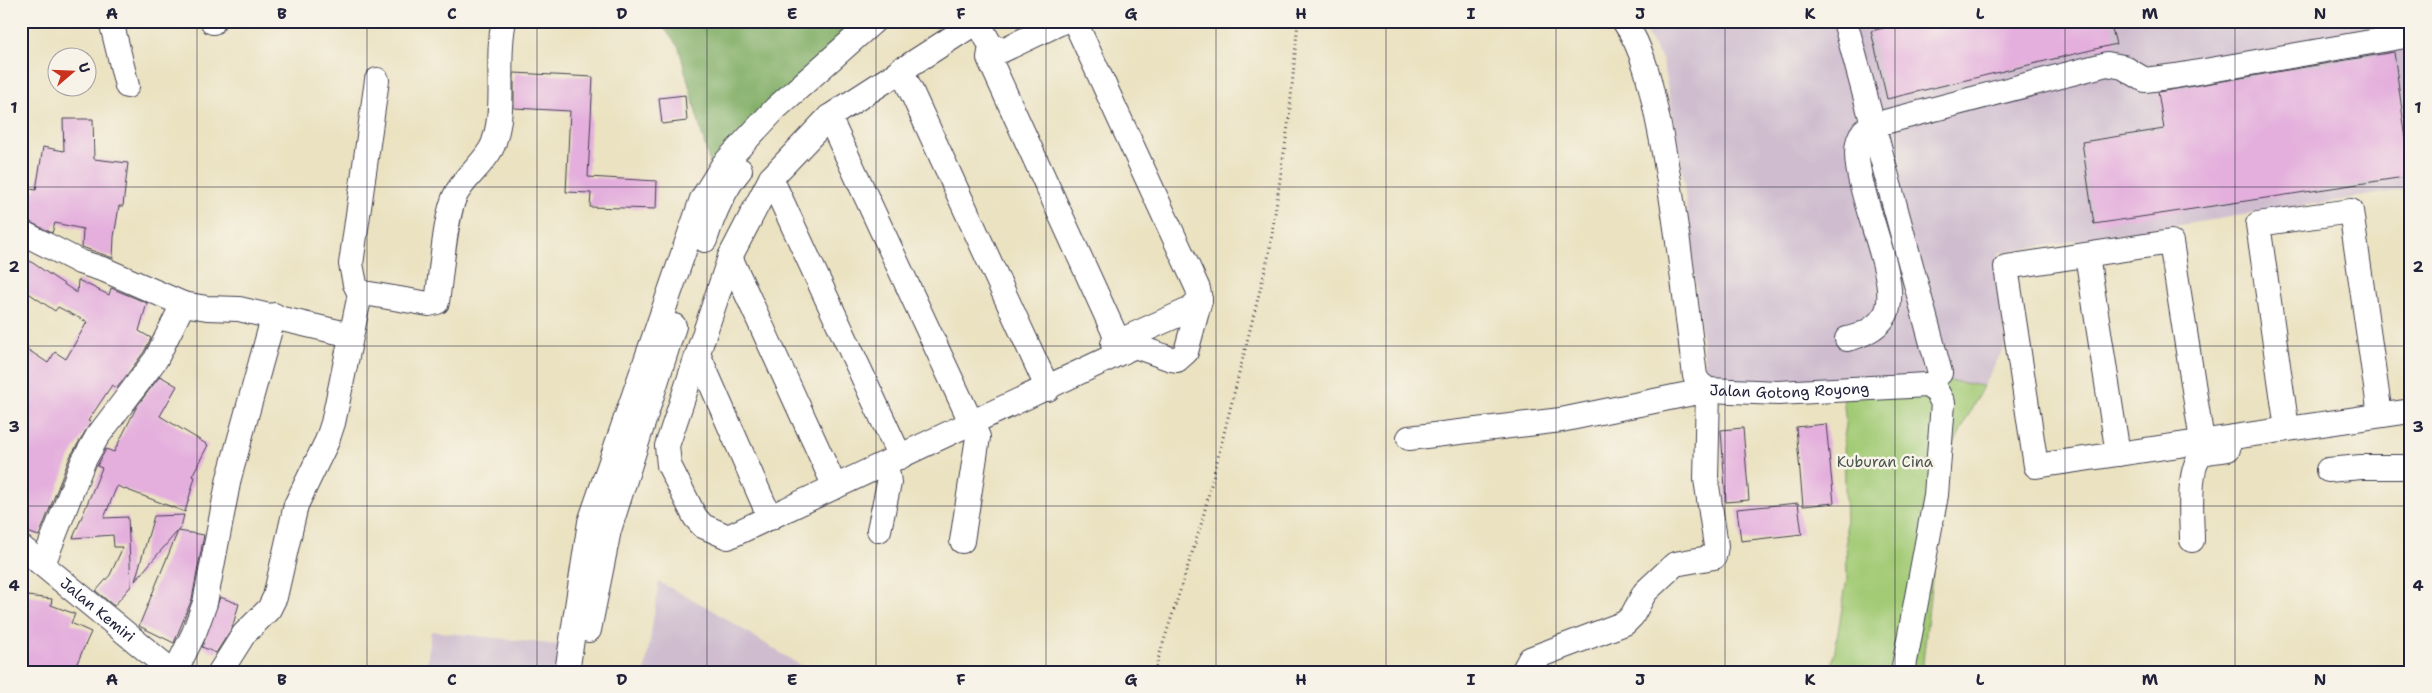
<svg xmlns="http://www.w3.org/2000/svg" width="2432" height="693" viewBox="0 0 2432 693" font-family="'Shantell Sans',sans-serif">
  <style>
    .industrial { fill: #cfbdcf }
    .green { fill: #a3cb76; stroke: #627658 }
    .forest { fill: #82af67; stroke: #526851 }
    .building { fill: #e4afdd }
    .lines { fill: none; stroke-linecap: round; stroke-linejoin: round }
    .minor-casing { stroke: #403f4f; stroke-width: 26 }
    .path { stroke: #403f4f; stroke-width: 3; stroke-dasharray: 1 4; stroke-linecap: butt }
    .minor { stroke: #fff; stroke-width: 24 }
    .grid { fill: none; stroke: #22223b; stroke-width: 1; stroke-opacity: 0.55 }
    .labels { text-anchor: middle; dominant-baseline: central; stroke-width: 5; stroke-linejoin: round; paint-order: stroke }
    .street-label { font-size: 15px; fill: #22223b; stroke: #f7f3e8 }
    .park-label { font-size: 15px; fill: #49554d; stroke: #f7f3e8 }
    .neatline { fill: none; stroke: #22223b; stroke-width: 2 }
    .grid-label { font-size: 16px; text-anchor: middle; font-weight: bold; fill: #22223b }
  </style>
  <rect width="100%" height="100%" fill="#f7f3e8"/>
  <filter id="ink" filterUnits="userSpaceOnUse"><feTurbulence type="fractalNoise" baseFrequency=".02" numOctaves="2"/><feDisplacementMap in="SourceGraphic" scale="10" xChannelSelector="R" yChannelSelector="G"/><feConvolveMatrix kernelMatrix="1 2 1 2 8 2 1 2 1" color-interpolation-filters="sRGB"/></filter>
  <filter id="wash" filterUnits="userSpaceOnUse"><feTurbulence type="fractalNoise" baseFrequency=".0096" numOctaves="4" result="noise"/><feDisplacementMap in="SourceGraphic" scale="20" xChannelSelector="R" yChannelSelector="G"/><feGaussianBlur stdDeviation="1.12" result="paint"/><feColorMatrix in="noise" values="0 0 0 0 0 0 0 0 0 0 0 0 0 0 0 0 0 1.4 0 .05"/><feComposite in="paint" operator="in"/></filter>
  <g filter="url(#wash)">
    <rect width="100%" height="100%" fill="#ebe2c1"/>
    <g class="industrial">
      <path d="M 1639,21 L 2411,21 L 2411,189 L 1999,253 L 2005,346 L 1983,386 L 1924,377 L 1784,393 L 1707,383 L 1681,158 L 1662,59 Z"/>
      <path d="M 659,582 L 707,607 L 811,672 L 645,672 Z"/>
      <path d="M 431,631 L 569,646 L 565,672 L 426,672 Z"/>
    </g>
    <path class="green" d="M 1924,377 L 1983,386 L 1944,464 L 1922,672 L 1831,672 L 1847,579 L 1844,437 L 1846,425 L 1842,386 Z"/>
    <path class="forest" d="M 659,21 L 871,21 L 711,168 L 679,48 Z"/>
    <g id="blocks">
      <g class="building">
        <path d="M 1912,21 L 2110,21 L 2116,44 L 1887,99 L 1871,31 Z"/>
        <path d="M 2394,52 L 2411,176 L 2094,224 L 2082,142 L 2164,129 L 2158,92 Z"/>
        <path d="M 514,73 L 593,77 L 588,177 L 657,181 L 656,209 L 590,207 L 591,193 L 566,192 L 570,111 L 514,108 Z"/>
        <path d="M 685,95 L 687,121 L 662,124 L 659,98 Z"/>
        <path d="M 63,119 L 93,119 L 94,159 L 128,163 L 123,206 L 119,206 L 114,237 L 113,258 L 82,247 L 83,229 L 55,223 L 52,233 L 24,219 L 27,207 L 21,206 L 21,187 L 36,190 L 43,147 L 64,151 Z"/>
        <path d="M 21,255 L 77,293 L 78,280 L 109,295 L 111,288 L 147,303 L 139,331 L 151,338 L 144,352 L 117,388 L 112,385 L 88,421 L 91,422 L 70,457 L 39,536 L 21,530 L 21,345 L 48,363 L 55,352 L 66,359 L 87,322 L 58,307 L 55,311 L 21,288 Z"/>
        <path d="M 160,376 L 177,386 L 160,416 L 208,445 L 192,476 L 195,477 L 185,512 L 117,486 L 104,518 L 128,517 L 131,586 L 114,606 L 96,591 L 110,575 L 123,547 L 114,547 L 113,535 L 73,538 L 102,468 L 97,466 L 106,449 L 114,452 L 137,406 Z"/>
        <path d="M 1826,424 L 1834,503 L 1803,506 L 1796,427 Z"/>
        <path d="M 1743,428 L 1749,500 L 1726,502 L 1721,430 Z"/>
        <path d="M 1798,503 L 1802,534 L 1741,541 L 1737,509 Z"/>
        <path d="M 184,515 L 181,527 L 135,581 L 154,516 Z"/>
        <path d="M 178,531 L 204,535 L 192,599 L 174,643 L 139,626 Z"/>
        <path d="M 27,596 L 52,599 L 51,605 L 75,614 L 71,623 L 91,632 L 73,672 L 21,672 L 21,648 Z"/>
        <path d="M 220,597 L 239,604 L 232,628 L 216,653 L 202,647 Z"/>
      </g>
    </g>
  </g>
  <g filter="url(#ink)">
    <use href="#blocks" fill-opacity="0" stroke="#403f4f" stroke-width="1"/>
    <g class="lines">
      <defs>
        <g id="minor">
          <path d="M 111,21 L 127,86"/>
          <path d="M 213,21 L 213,22"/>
          <path d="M 978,21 L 829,117 L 771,178 L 730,257 L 667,446 L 669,465 L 695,517 L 703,526 L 728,537 L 1135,346 L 1171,359 L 1177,360 L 1186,352 L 1200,300"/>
          <path d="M 1072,21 L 1076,24 L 1198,289 L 1200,300 L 1191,309 L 1113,344"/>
          <path id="s1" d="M 1624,21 C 1647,54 1653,98 1661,136 C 1676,215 1685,296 1695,376 L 1699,383 L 1708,390 L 1778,393 L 1927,385 L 1937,392 L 1943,403 L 1936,495 L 1903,672"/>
          <path d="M 1845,21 L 1940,373"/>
          <path d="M 978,22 L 991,46 L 989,58 L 1123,352"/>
          <path d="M 991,46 L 1003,50 L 1064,21"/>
          <path d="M 901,69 L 1048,389"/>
          <path d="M 829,117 L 978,437 L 962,541"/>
          <path d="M 771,178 L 900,457"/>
          <path d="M 21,232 L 80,262 L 105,270 L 183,304 L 207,308 L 239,309 L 351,335"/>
          <path d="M 705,240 C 713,215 723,190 740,170"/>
          <path d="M 2087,255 L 2118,454"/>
          <path d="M 730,257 L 835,487"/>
          <path d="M 360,294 L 355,284 L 351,264 L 377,80"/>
          <path d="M 1847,339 C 1862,336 1884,325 1888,308 C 1899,266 1838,161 1863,132 C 1865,129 1870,127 1873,125 L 2107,64 L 2123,67 L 2145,80 L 2176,76 L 2411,35"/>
          <path d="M 698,354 L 770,518"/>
          <path d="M 2287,429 L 2258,224 L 2351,211 L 2380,415"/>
          <path d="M 1409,438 L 1561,420 L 1708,390 L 1706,479 L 1716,546 L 1714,557 L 1675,564 L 1645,592 L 1632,616 L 1625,623 L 1530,659 L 1523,672"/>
          <path d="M 2202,441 L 2171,242 L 2006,267 L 2036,466 L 2411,411"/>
          <path d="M 2328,470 L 2361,467 L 2411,467"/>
          <path d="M 879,530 L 889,483 L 888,475 L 883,465"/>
          <path d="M 2192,540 C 2192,522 2186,462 2205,453 C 2211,450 2221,451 2228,449"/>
          <path id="s2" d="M 21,547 L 173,672"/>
          <path d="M 43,564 L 83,462 L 97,437 L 156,359 L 183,304"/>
          <path d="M 589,630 L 609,530 L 674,326"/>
          <path d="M 175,672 L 194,633 L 205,603 L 229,478 L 274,315"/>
          <path d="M 220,672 L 244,634 L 269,609 L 275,597 L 296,505 L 327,441 L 333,423 L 360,294 L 364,293 L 429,304 L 437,302 C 441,276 445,214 456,194 C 465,177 489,159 494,142 C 507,102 495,61 504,21"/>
          <path d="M 567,672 L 590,522 L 702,199 L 723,165 L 776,108 L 874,21"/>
        </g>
      </defs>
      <use href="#minor" class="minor-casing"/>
      <path class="path" d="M 1154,672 L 1201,525 L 1269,254 L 1289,119 L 1298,21"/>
      <use href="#minor" class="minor"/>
    </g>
  </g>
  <path class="grid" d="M 197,21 L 197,672M 367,21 L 367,672M 537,21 L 537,672M 707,21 L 707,672M 876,21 L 876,672M 1046,21 L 1046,672M 1216,21 L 1216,672M 1386,21 L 1386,672M 1556,21 L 1556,672M 1725,21 L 1725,672M 1895,21 L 1895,672M 2065,21 L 2065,672M 2235,21 L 2235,672M 21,187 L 2411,187M 21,346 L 2411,346M 21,506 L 2411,506"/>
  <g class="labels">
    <g class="street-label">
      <text stroke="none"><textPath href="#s1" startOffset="465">Jalan Gotong Royong</textPath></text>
      <text stroke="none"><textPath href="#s2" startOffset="99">Jalan Kemiri</textPath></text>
    </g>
    <g class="park-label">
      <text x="1885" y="462">Kuburan Cina</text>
    </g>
  </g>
  <rect width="2432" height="693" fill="none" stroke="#f7f3e8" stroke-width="55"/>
  <g transform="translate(72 72) rotate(71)"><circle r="24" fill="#f7f3e8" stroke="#a29fa3"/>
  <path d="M0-4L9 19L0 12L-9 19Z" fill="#c8321e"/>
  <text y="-8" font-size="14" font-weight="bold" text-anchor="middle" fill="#22223b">U</text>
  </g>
  <rect x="28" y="28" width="2376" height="638" class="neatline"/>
  <g class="grid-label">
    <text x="112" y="19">A</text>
    <text x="282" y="19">B</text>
    <text x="452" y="19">C</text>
    <text x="622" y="19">D</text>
    <text x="792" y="19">E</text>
    <text x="961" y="19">F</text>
    <text x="1131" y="19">G</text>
    <text x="1301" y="19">H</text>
    <text x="1471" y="19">I</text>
    <text x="1640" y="19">J</text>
    <text x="1810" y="19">K</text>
    <text x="1980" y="19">L</text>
    <text x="2150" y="19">M</text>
    <text x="2320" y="19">N</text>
    <text x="14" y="113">1</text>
    <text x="2418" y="113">1</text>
    <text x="14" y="272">2</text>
    <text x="2418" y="272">2</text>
    <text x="14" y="432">3</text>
    <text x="2418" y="432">3</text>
    <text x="14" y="591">4</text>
    <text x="2418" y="591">4</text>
    <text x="112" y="685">A</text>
    <text x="282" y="685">B</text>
    <text x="452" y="685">C</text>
    <text x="622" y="685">D</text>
    <text x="792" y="685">E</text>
    <text x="961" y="685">F</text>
    <text x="1131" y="685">G</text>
    <text x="1301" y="685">H</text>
    <text x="1471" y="685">I</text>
    <text x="1640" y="685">J</text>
    <text x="1810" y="685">K</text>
    <text x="1980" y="685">L</text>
    <text x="2150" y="685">M</text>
    <text x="2320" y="685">N</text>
  </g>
</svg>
